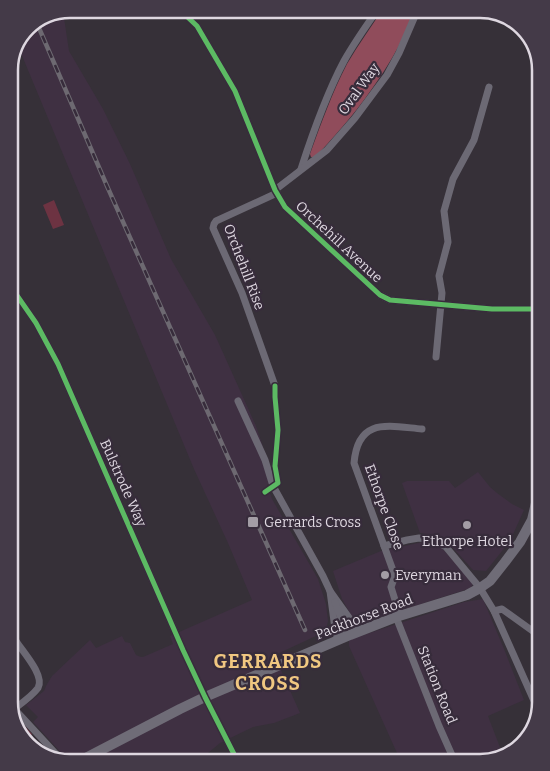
<svg xmlns="http://www.w3.org/2000/svg" width="550" height="771" viewBox="0 0 550 771" font-family="Bitter,serif">
  <style>
    .built { fill: #3f3042 }
    .green { fill: #6d3342 }
    .forest { fill: #904c5b }
    .lines { fill: none; stroke-linecap: round; stroke-linejoin: round }
    .minor { stroke: #6c6974; stroke-width: 7 }
    .secondary { stroke: #6f6c77; stroke-width: 10 }
    .rail-casing { stroke: #6d6971; stroke-width: 4.5 }
    .rail { stroke: #372c3b; stroke-width: 2.5; stroke-dasharray: 8; stroke-linecap: butt }
    .cycleway-casing { stroke: #372c3b; stroke-width: 8 }
    .cycleway { stroke: #5cba63; stroke-width: 5 }
    .poi-dot { fill: #a39da5; stroke: #372c3b; stroke-width: 2 }
    .labels { text-anchor: middle; dominant-baseline: central; stroke-width: 4.5; stroke-linejoin: round; paint-order: stroke }
    .street-label { font-size: 14px; fill: #ded7e0; stroke: #372c3b }
    .poi-label { font-size: 14px; fill: #ded7e0; stroke: #372c3b; text-anchor: start }
    .district-label { font-size: 19px; font-weight: bold; letter-spacing: 1px; fill: #f0c781; stroke: #372c3b }
    .rim { fill: none; stroke: #ded7e0; stroke-width: 2.5 }
  </style>
  <rect width="100%" height="100%" fill="#363038"/>
  <g class="built">
    <path d="M 63,11 L 69,51 L 103,109 L 130,164 L 171,259 L 215,335 L 256,426 L 274,479 L 267,485 L 272,499 L 318,579 L 326,604 L 328,621 L 326,629 L 323,633 L 318,635 L 275,655 L 272,665 L 281,670 L 300,713 L 274,723 L 253,727 L 220,743 L 208,753 L 201,760 L 202,762 L 79,762 L 65,757 L 33,722 L 38,717 L 26,705 L 44,691 L 46,686 L 52,676 L 90,640 L 96,648 L 122,636 L 125,642 L 130,643 L 136,655 L 141,657 L 143,657 L 173,644 L 170,636 L 252,600 L 228,543 L 194,469 L 18,46 L 29,24 Z"/>
    <path d="M 478,472 L 490,487 L 497,493 L 512,504 L 524,510 L 510,541 L 486,571 L 473,570 L 446,540 L 433,535 L 420,533 L 402,483 L 407,481 L 449,481 L 455,488 Z"/>
    <path d="M 423,542 L 441,547 L 464,571 L 473,583 L 471,588 L 362,623 L 351,615 L 342,599 L 333,571 L 381,551 Z"/>
    <path d="M 483,599 L 504,649 L 524,700 L 488,716 L 501,750 L 506,748 L 508,754 L 514,752 L 511,754 L 481,762 L 401,762 L 349,646 L 349,641 L 351,639 L 464,602 Z"/>
  </g>
  <g class="green">
    <path d="M 54,200 L 64,225 L 53,229 L 43,205 Z"/>
    <path d="M 12,712 L 32,734 L 26,741 L 17,732 Z"/>
    <path d="M 33,745 L 43,745 L 49,752 L 52,758 L 39,754 L 31,747 Z"/>
  </g>
  <path class="forest" d="M 383,9 L 415,9 C 408,26 401,43 392,58 C 370,95 344,127 315,157 L 311,157 L 310,154 C 321,124 332,93 347,64 C 358,45 371,27 383,9 Z"/>
  <g class="lines">
    <g class="minor">
      <path d="M 179,9 L 197,26 L 235,91 L 275,190 L 285,207 L 380,295 L 390,300 L 492,309 L 541,309"/>
      <path d="M 301,169 C 313,132 326,95 344,61 C 354,43 366,26 378,9"/>
      <path d="M 275,190 L 327,150 L 355,118 L 387,75 L 399,53 L 418,9"/>
      <path d="M 9,284 L 36,323 L 58,364 L 183,650 L 205,697 L 238,762"/>
      <path d="M 436,357 L 442,293 L 439,276 L 448,242 L 444,211 L 453,179 L 474,140 L 489,87"/>
      <path d="M 275,386 L 242,293 L 213,228 L 214,224 L 216,221 L 277,193"/>
      <path d="M 238,401 L 265,460 L 273,486 L 323,576 L 330,591 L 335,629 L 338,640"/>
      <path d="M 384,546 L 407,540 L 419,538 L 433,540 L 446,547 L 480,588 L 494,611 L 539,712"/>
      <path d="M 9,589 C 21,606 5,615 10,631 C 11,635 16,640 18,644 C 25,654 45,677 38,688 C 32,696 22,703 14,709"/>
      <path d="M 330,591 L 355,626 L 361,631"/>
      <path d="M 335,602 L 341,618 L 343,638"/>
      <path d="M 494,611 L 502,609 L 541,637"/>
      <path d="M 400,616 L 391,587 L 395,576 L 354,463 C 358,417 388,426 422,429"/>
      <path d="M 396,617 L 439,726 L 455,762"/>
      <path d="M 9,703 L 57,755 L 61,761"/>
    </g>
    <path class="secondary" d="M 78,762 L 180,709 L 205,697 L 350,635 L 396,617 L 467,595 L 480,588 L 490,581 L 505,562 L 520,542 L 532,520 L 536,503 L 541,437"/>
    <defs>
      <path id="rail" d="M 36,21 L 107,186 L 305,630"/>
    </defs>
    <use href="#rail" class="rail-casing"/>
    <use href="#rail" class="rail"/>
    <defs>
      <g id="cycleway">
        <path d="M 179,9 L 197,26 L 235,91 L 275,190 L 285,207 L 380,295 L 390,300 L 492,309 L 541,309"/>
        <path d="M 9,284 L 36,323 L 58,364 L 183,650 L 205,697 L 238,762"/>
        <path d="M 265,492 L 278,483 L 275,466 L 278,430 L 275,397 L 275,386"/>
      </g>
    </defs>
    <use href="#cycleway" class="cycleway-casing"/>
    <use href="#cycleway" class="cycleway"/>
  </g>
  <g class="poi-dot">
    <rect x="247" y="516" width="12" height="12" rx="2.5"/>
    <circle cx="467" cy="525" r="5"/>
    <circle cx="385" cy="575" r="5"/>
  </g>
  <g class="labels">
    <g class="street-label">
      <text transform="translate(359 89) rotate(-54)">Oval Way</text>
      <text transform="translate(339 242) rotate(43)">Orchehill Avenue</text>
      <text transform="translate(244 267) rotate(69)">Orchehill Rise</text>
      <text transform="translate(123 483) rotate(66)">Bulstrode Way</text>
      <text transform="translate(384 507) rotate(70)">Ethorpe Close</text>
      <text transform="translate(364 617) rotate(-21)">Packhorse Road</text>
      <text transform="translate(437 685) rotate(68)">Station Road</text>
    </g>
    <g class="poi-label">
      <text x="264" y="522">Gerrards Cross</text>
      <text x="467" y="541" text-anchor="middle">Ethorpe Hotel</text>
      <text x="395" y="575">Everyman</text>
    </g>
    <g class="district-label">
      <text x="268" y="661">GERRARDS<tspan x="268" dy="22">CROSS</tspan></text>
    </g>
  </g>
  <path d="M0 0H550V771H0ZM70 18H480A52 52 0 0 1 532 70V702A52 52 0 0 1 480 754H70A52 52 0 0 1 18 702V70A52 52 0 0 1 70 18Z" fill="#443a48" fill-rule="evenodd"/>
  <path class="rim" d="M70 18H480A52 52 0 0 1 532 70V702A52 52 0 0 1 480 754H70A52 52 0 0 1 18 702V70A52 52 0 0 1 70 18Z"/>
</svg>
